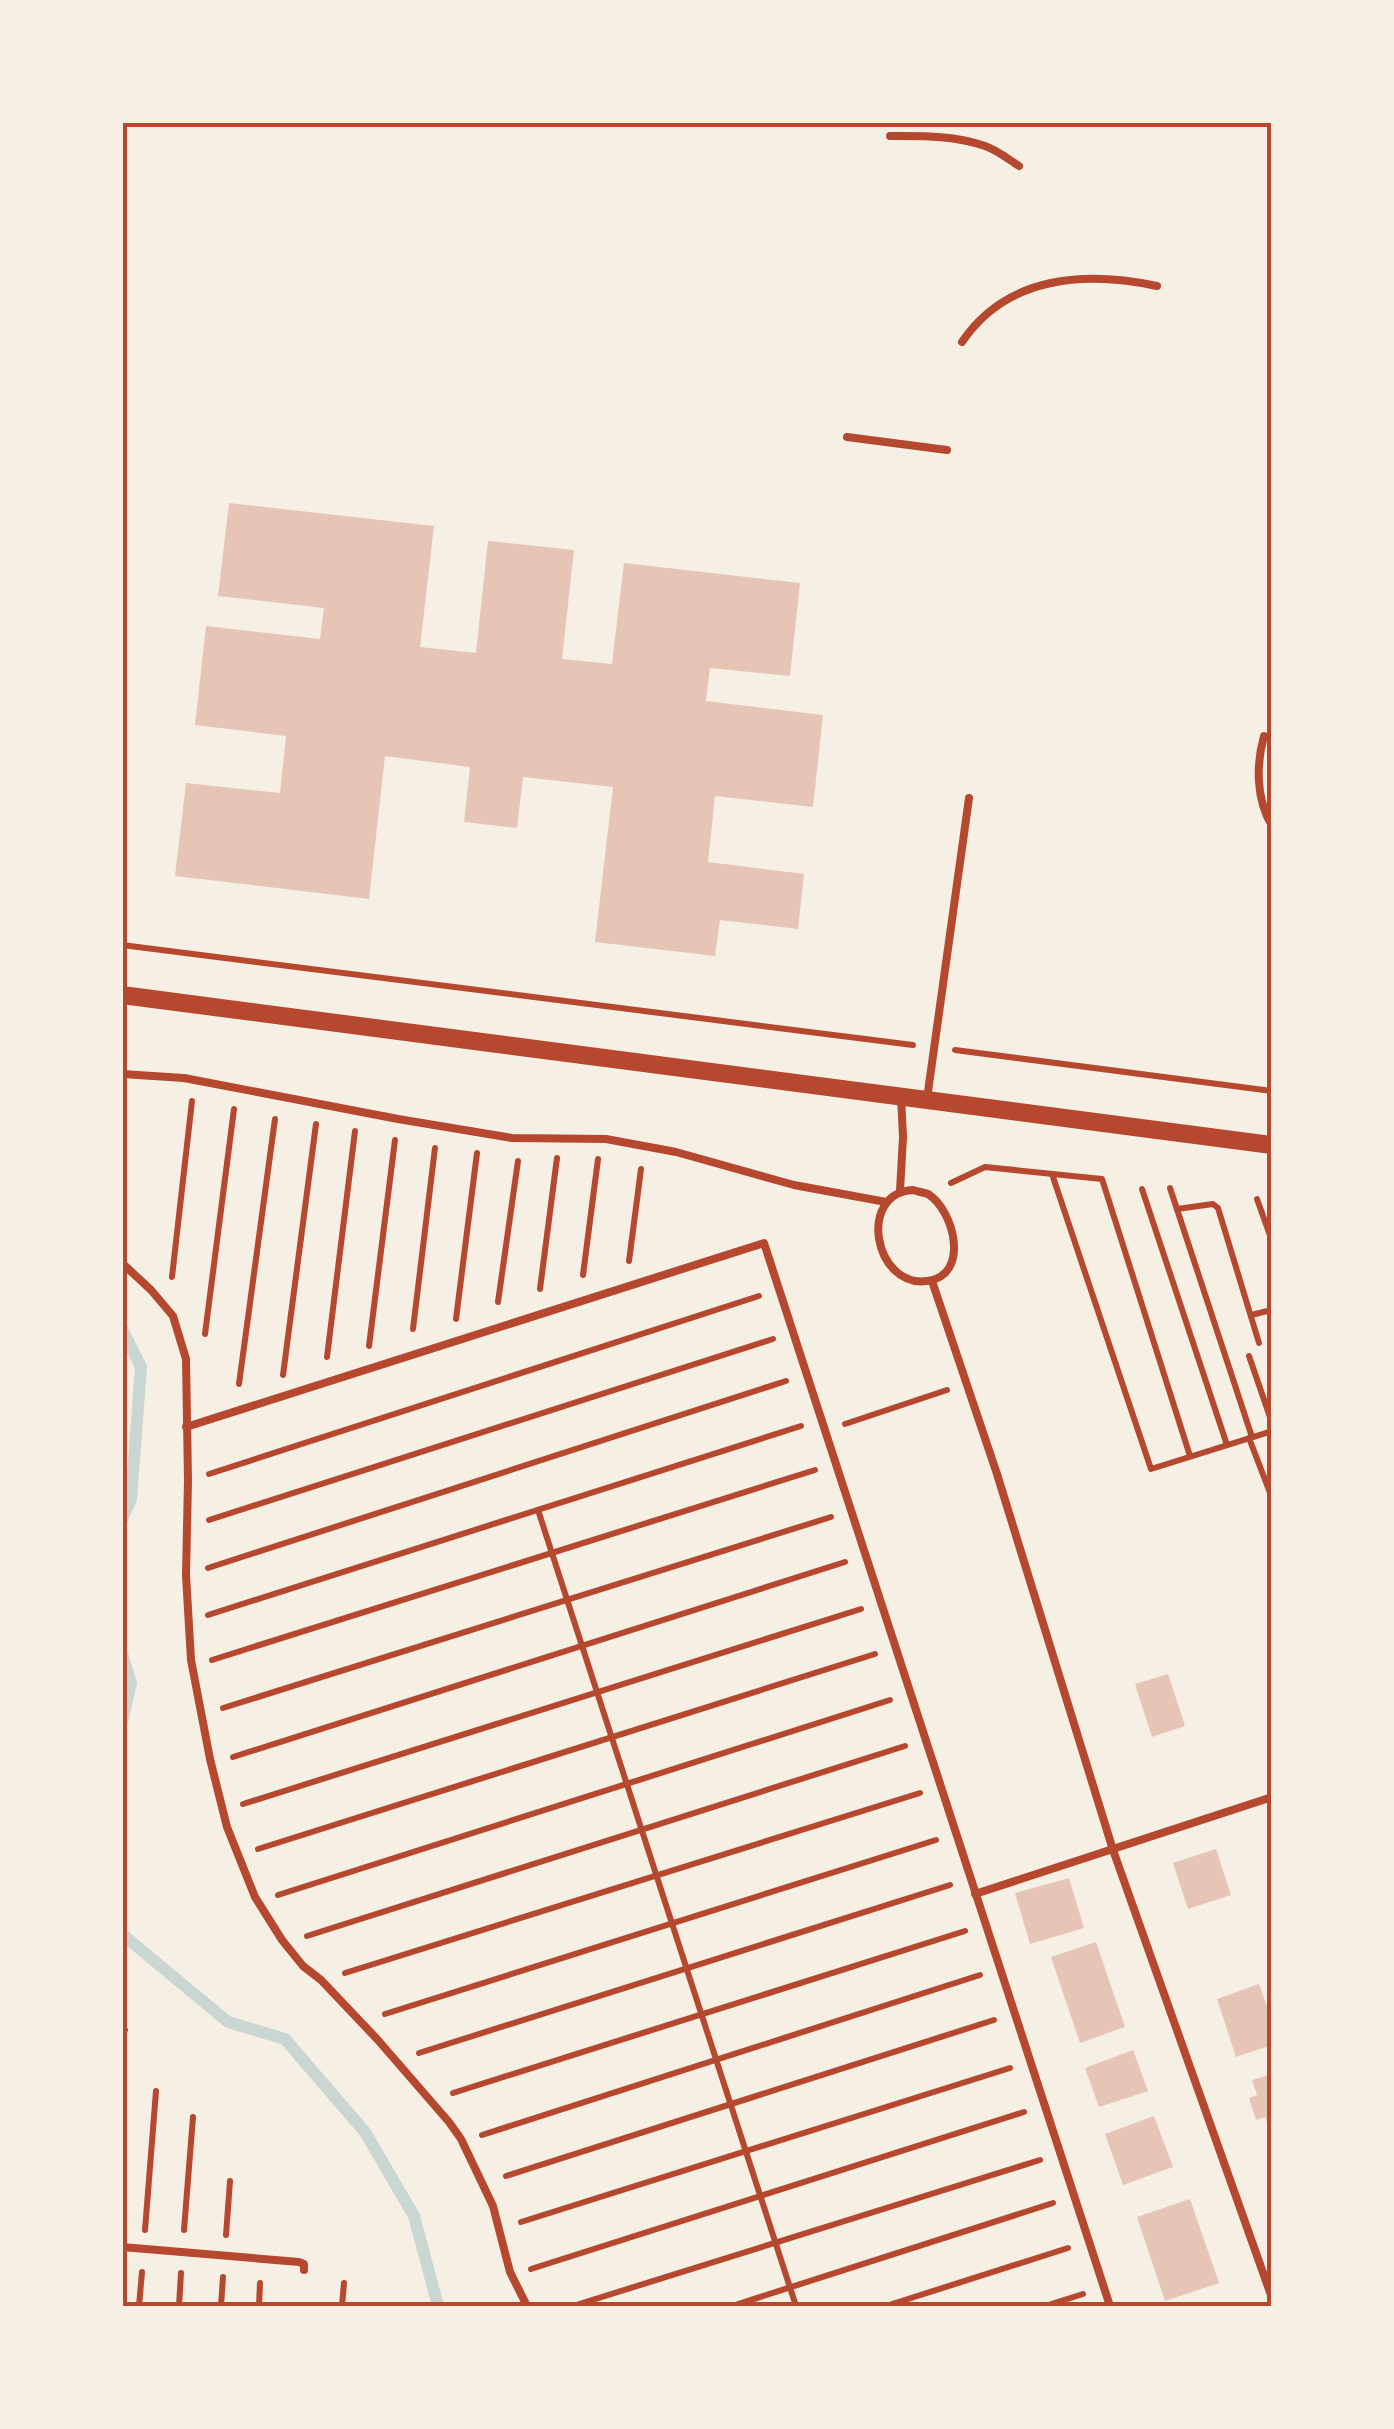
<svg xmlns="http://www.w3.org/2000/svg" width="1394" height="2429" viewBox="0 0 1394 2429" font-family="'Work Sans',sans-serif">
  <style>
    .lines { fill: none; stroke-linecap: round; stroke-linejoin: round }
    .stream { stroke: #c9d6d2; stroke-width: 12 }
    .building { fill: #e6c5b7 }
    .path { stroke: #b5482f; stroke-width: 6 }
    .service { stroke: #b5482f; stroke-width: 8 }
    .tertiary { stroke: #b5482f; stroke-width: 18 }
    .neatline { fill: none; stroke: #b5482f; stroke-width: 4 }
  </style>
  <rect width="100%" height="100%" fill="#f6efe4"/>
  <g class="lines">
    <g class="stream">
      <path d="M 122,1329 L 141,1367 L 131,1499 L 122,1519"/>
      <path d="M 122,1654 L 131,1683 L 122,1722"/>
      <path d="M 122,1934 L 228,2022 L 285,2039 L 365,2132 L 414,2216 L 438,2306"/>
    </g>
  </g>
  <g class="building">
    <path d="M 229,503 L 434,526 L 420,647 L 476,653 L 488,541 L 574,550 L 562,659 L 612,664 L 624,563 L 800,583 L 790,676 L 710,668 L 706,701 L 823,715 L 813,807 L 715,796 L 708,862 L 804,874 L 798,929 L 720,920 L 715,956 L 595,942 L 613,787 L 523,777 L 517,828 L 464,822 L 470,767 L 385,756 L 369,899 L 175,876 L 186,783 L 280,793 L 286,736 L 195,725 L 206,626 L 320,639 L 324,608 L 218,596 Z"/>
    <path d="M 1168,1674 L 1185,1726 L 1152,1737 L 1135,1684 Z"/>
    <path d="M 1216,1849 L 1231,1895 L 1188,1909 L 1173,1863 Z"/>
    <path d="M 1069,1878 L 1084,1928 L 1030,1944 L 1015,1893 Z"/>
    <path d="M 1096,1942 L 1125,2027 L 1080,2043 L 1051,1957 Z"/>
    <path d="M 1259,1984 L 1272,2020 L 1272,2045 L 1236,2057 L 1217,1999 Z"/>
    <path d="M 1133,2050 L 1148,2091 L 1099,2107 L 1085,2068 Z"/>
    <path d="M 1272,2074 L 1272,2135 L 1271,2135 L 1265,2117 L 1256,2120 L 1249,2098 L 1257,2095 L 1252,2080 Z"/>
    <path d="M 1154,2116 L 1173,2167 L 1123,2185 L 1105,2134 Z"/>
    <path d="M 1190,2199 L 1219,2283 L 1165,2301 L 1137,2217 Z"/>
  </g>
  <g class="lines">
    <g class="path">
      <path d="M 122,945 L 913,1045"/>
      <path d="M 955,1050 L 1272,1091"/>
      <path d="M 1052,1174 L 1151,1469 L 1272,1431"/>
      <path d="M 951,1183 L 985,1167 L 1102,1179 L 1190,1456"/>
      <path d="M 1170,1188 L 1252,1437"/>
      <path d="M 1142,1189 L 1227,1445"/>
      <path d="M 1257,1199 L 1272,1241"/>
      <path d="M 1177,1209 L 1213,1204 L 1218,1208 L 1259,1343"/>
      <path d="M 629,1261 L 641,1169"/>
      <path d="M 583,1275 L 598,1159"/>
      <path d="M 172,1277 L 192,1101"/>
      <path d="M 540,1289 L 557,1158"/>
      <path d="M 498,1302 L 518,1161"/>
      <path d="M 1251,1315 L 1272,1310"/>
      <path d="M 456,1319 L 477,1153"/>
      <path d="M 413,1329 L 435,1148"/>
      <path d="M 205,1334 L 234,1109"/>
      <path d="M 369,1346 L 395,1140"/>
      <path d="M 1249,1356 L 1272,1423"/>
      <path d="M 327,1357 L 355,1131"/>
      <path d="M 283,1375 L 316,1124"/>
      <path d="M 239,1384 L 275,1119"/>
      <path d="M 845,1424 L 947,1390"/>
      <path d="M 1249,1438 L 1272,1498"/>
      <path d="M 209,1474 L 759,1296"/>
      <path d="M 538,1510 L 796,2306"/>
      <path d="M 209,1520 L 773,1339"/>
      <path d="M 208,1568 L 786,1381"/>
      <path d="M 208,1615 L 801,1426"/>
      <path d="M 212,1660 L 815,1470"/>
      <path d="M 223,1708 L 831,1517"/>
      <path d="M 233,1757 L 845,1562"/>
      <path d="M 243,1804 L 861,1609"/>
      <path d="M 258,1849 L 875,1654"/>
      <path d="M 278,1895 L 890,1700"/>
      <path d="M 307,1936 L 905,1746"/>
      <path d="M 345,1973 L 920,1793"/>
      <path d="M 385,2014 L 936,1840"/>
      <path d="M 122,2033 L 125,2030"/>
      <path d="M 419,2053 L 950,1885"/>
      <path d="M 453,2093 L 965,1931"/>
      <path d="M 482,2135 L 980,1975"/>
      <path d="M 506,2176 L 994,2020"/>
      <path d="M 521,2222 L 1010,2068"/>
      <path d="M 145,2230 L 156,2091"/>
      <path d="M 184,2230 L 193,2117"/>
      <path d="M 226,2235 L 230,2181"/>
      <path d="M 531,2269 L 1024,2112"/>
      <path d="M 139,2306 L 142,2272"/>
      <path d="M 179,2306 L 181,2273"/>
      <path d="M 221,2306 L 223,2277"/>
      <path d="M 259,2306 L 260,2283"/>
      <path d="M 342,2306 L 344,2283"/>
      <path d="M 573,2306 L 1040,2160"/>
      <path d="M 732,2306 L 1053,2203"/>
      <path d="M 886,2306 L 1068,2248"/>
      <path d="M 1045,2306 L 1083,2294"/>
    </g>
    <g class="service">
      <path d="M 890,136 C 921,136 954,135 985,146 C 997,150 1008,159 1019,166"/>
      <path d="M 962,342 C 1007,275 1086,271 1157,286"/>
      <path d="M 847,437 L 947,450"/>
      <path d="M 1264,736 C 1256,765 1256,799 1272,826"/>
      <path d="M 122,1074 L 184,1078 L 398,1119 L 512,1138 L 606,1139 L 676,1152 L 794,1185 L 886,1202"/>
      <path d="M 927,1099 L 969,798"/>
      <path d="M 913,1190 C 916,1191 925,1193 928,1194 C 955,1211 970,1276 927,1281 C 874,1288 857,1193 913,1190 Z"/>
      <path d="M 900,1191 L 903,1137 L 901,1096"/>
      <path d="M 122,1263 L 151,1290 L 173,1316 L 186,1359 L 188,1481 L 186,1575 L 191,1660 L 210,1759 L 227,1827 L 255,1897 L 282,1940 L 303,1966 L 321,1980 L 377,2039 L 449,2122 L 461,2139 L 493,2206 L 510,2272 L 527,2306"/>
      <path d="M 932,1281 L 997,1474 L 1113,1850 L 1272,2298"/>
      <path d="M 186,1427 L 764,1243 L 1110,2306"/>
      <path d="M 975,1894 L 1272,1797"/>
      <path d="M 122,2247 L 299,2262 L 304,2264 L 304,2270"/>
    </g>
    <path class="tertiary" d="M 122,995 L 1272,1145"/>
  </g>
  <rect width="1394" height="2429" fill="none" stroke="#f6efe4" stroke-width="250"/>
  <rect x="125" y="125" width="1144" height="2179" class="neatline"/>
</svg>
